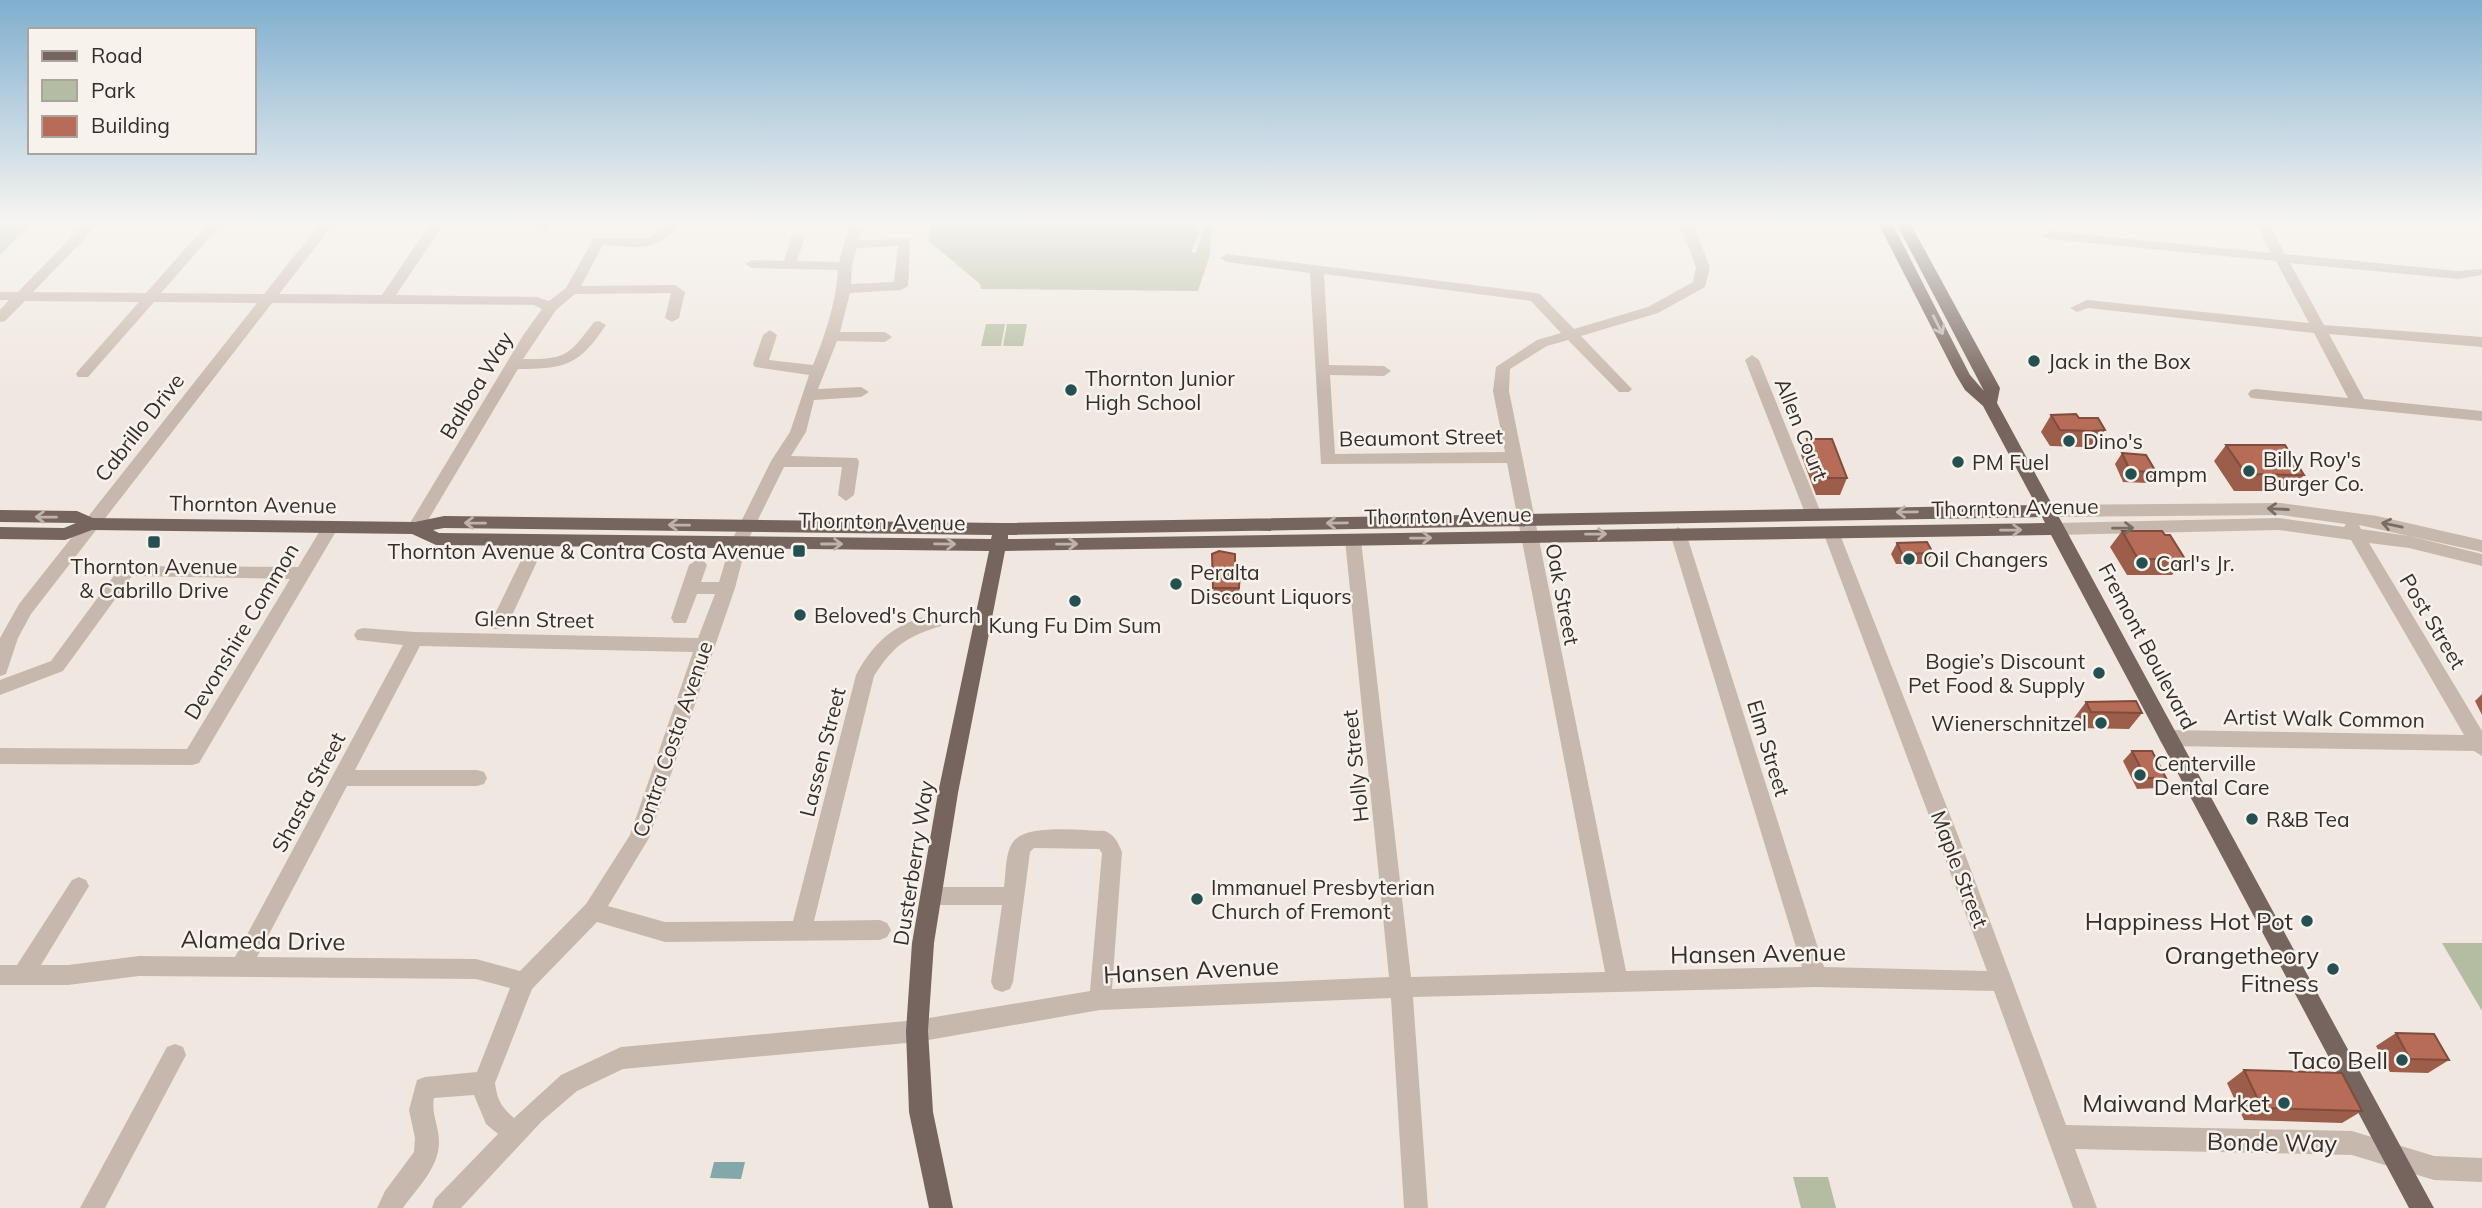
<svg xmlns="http://www.w3.org/2000/svg" width="2482" height="1208" viewBox="0 0 2482 1208" font-family="Mulish,sans-serif">
  <style>
    .green { fill: #b4bda1 }
    .water { fill: #82a8a9 }
    .lines { fill: none; stroke-linecap: round; stroke-linejoin: round }
    .minor { fill: #c7b8ad; fill-rule: evenodd }
    .major { fill: #76655e; fill-rule: evenodd }
    .wall { fill: #9d5d4b }
    .building { fill: #b76c57; stroke: #804c3d; stroke-width: 2 }
    .oneway { stroke: #beb3ac }
    .oneway2 { stroke: #776c66 }
    .poi-dot { fill: #255052; stroke: #f8f2ec; stroke-width: 2.5 }
    .labels { text-anchor: middle; dominant-baseline: central; stroke-width: 5; stroke-linejoin: round; paint-order: stroke }
    .poi-label { font-size: 21px; fill: #362e2b; stroke: #f8f2ec; text-anchor: start }
    .street-label { font-size: 21px; fill: #362e2b; stroke: #f8f2ec }
    .near-poi-label { font-size: 24px; fill: #362e2b; stroke: #f8f2ec; text-anchor: end }
    .near-street-label { font-size: 24px; fill: #362e2b; stroke: #f8f2ec }
  </style>
  <rect width="100%" height="100%" fill="#f0e8e0"/>
  <g class="green">
    <path d="M 30,221 L 33,222 L 0,255 L 0,222 Z"/>
    <path d="M 932,221 L 1161,221 L 1161,224 L 1195,228 L 1200,232 L 1191,252 L 1196,253 L 1204,229 L 1198,225 L 1164,221 L 1197,221 L 1211,227 L 1210,255 L 1198,291 L 981,289 L 980,284 L 928,240 Z"/>
    <path d="M 986,324 L 1005,324 L 1001,346 L 981,346 Z"/>
    <path d="M 1007,324 L 1027,324 L 1023,346 L 1003,346 Z"/>
    <path d="M 2442,943 L 2482,943 L 2482,1011 Z"/>
    <path d="M 1793,1177 L 1828,1177 L 1836,1208 L 1801,1208 Z"/>
  </g>
  <path class="water" d="M 714,1162 L 745,1162 L 741,1179 L 710,1178 Z"/>
  <g class="lines">
    <g class="minor">
      <path d="M 87,221 L 102,221 L 33,292 L 146,293 L 210,221 L 224,221 L 161,293 L 264,294 L 322,221 L 336,221 L 279,294 L 382,295 L 432,221 L 446,221 L 396,295 L 536,297 L 549,301 L 566,288 L 594,238 L 650,238 L 668,221 L 677,221 L 679,224 C 654,254 639,247 603,245 L 581,286 L 675,285 L 685,292 L 679,318 L 672,322 L 665,318 L 671,293 L 575,294 L 556,310 L 523,359 C 566,360 569,355 594,322 L 599,321 L 606,325 C 579,365 566,369 518,369 L 421,532 L 415,534 L 407,528 L 524,334 L 542,309 L 534,305 L 272,303 L 31,614 L 18,638 L 6,674 L 0,676 L 0,638 L 19,604 L 257,303 L 154,302 L 88,377 L 78,377 L 76,374 L 78,371 L 139,302 L 25,301 L 5,321 L 0,322 L 0,310 L 9,300 L 0,300 L 0,292 L 18,292 Z"/>
      <path d="M 539,221 L 553,221 L 547,230 L 542,231 L 535,227 Z"/>
      <path d="M 851,221 L 865,221 L 859,240 L 910,239 L 908,286 L 901,290 L 850,293 L 840,332 L 885,332 L 892,337 L 885,342 L 837,341 L 818,389 L 861,387 L 869,392 L 861,397 L 814,400 L 806,432 L 791,456 L 857,458 L 859,462 L 854,495 L 846,501 L 838,495 L 842,467 L 784,467 L 747,542 L 735,588 L 649,838 L 608,906 L 665,922 L 793,921 L 856,675 C 871,647 889,628 920,618 C 928,616 934,614 941,616 L 944,621 L 941,626 C 906,637 894,645 874,676 L 814,921 L 880,920 L 887,923 L 891,930 L 887,937 L 880,940 L 665,942 L 597,922 L 532,989 L 495,1083 C 497,1099 501,1107 514,1118 L 561,1075 L 621,1047 L 917,1020 L 1090,991 L 1102,853 L 1099,849 L 1034,848 L 1030,852 L 1013,982 L 1010,989 L 1002,992 L 994,989 L 991,982 L 1002,905 L 931,905 L 924,903 L 921,896 L 924,889 L 931,887 L 1004,887 C 1006,874 1005,853 1013,842 C 1026,823 1083,831 1105,831 C 1115,835 1118,843 1122,852 L 1112,989 L 1389,977 L 1345,540 L 1353,534 L 1361,540 L 1411,977 L 1605,972 L 1507,463 L 1321,464 L 1310,273 L 1227,262 L 1220,258 L 1227,254 L 1535,293 L 1540,294 L 1574,329 L 1648,307 L 1693,282 L 1696,267 L 1678,221 L 1692,221 L 1710,267 L 1705,287 L 1658,313 L 1581,336 L 1629,386 L 1632,389 L 1629,392 L 1619,392 L 1568,340 L 1547,346 L 1510,369 L 1509,391 L 1626,971 L 1802,967 L 1670,533 L 1678,527 L 1686,533 L 1824,967 L 1987,971 L 1823,532 L 1831,526 L 1839,532 L 1959,838 L 2066,1125 L 2352,1131 L 2434,1156 L 2482,1158 L 2482,1182 L 2434,1180 L 2352,1155 L 2075,1149 L 2097,1208 L 2073,1208 L 1994,991 L 1816,987 L 1413,997 L 1428,1208 L 1404,1208 L 1391,998 L 1100,1010 L 917,1042 L 623,1069 L 577,1091 L 542,1121 L 461,1208 L 432,1208 L 435,1199 L 498,1134 L 486,1124 L 474,1095 L 434,1098 C 431,1114 439,1126 439,1142 C 439,1168 417,1188 403,1208 L 377,1208 L 385,1191 L 414,1152 L 415,1138 L 409,1110 L 417,1080 L 425,1077 L 477,1072 L 510,988 L 476,979 L 139,976 L 68,985 L 0,985 L 0,965 L 17,965 L 72,880 L 79,877 L 86,880 L 89,886 L 41,965 L 68,965 L 139,956 L 235,957 L 403,645 L 357,640 L 354,635 L 357,630 L 363,628 L 415,632 L 698,638 L 715,594 L 697,594 L 686,623 L 674,623 L 671,618 L 689,565 L 698,559 L 704,561 L 707,565 L 701,582 L 719,582 L 731,542 L 771,461 L 790,432 L 809,375 L 755,367 L 753,364 L 763,335 L 770,330 L 777,335 L 769,360 L 813,365 C 825,335 836,303 838,270 L 752,268 L 745,264 L 752,260 L 784,261 L 791,237 L 798,233 L 805,237 L 797,261 L 839,262 ZM 898,246 L 894,282 L 851,284 L 852,266 L 857,248 ZM 1324,274 L 1531,301 L 1561,333 L 1537,340 L 1496,367 L 1493,391 L 1505,452 L 1335,454 L 1330,375 L 1384,376 L 1391,371 L 1384,366 L 1329,365 ZM 420,646 L 693,652 L 630,835 L 586,904 L 520,971 L 476,959 L 257,957 L 347,786 L 477,786 L 484,784 L 487,778 L 484,772 L 477,770 L 355,770 Z"/>
      <path d="M 2254,221 L 2268,221 L 2285,254 L 2458,271 L 2482,269 L 2482,275 L 2458,279 L 2290,263 L 2324,325 L 2482,337 L 2482,347 L 2329,334 L 2364,399 L 2482,411 L 2482,421 L 2251,398 L 2248,394 L 2251,390 L 2256,389 L 2348,398 L 2314,333 L 2088,308 L 2077,312 L 2070,308 L 2087,300 L 2309,323 L 2276,261 L 2050,239 L 2043,235 L 2050,231 L 2271,253 Z"/>
      <path d="M 1752,355 L 1759,360 L 1821,513 L 1819,517 L 1813,519 L 1805,513 L 1745,360 Z"/>
      <path d="M 2281,503 L 2377,516 L 2482,540 L 2482,552 L 2359,525 L 2361,529 L 2409,536 L 2482,554 L 2482,566 L 2409,548 L 2369,543 L 2482,731 L 2482,756 L 2474,751 L 2168,746 L 2161,743 L 2159,738 L 2161,733 L 2168,730 L 2464,735 L 2351,540 L 2279,530 L 2055,535 L 2047,529 L 2055,523 L 2279,518 L 2344,527 L 2346,524 L 2281,515 L 2046,517 L 2038,511 L 2046,505 Z"/>
      <path d="M 330,522 L 338,528 L 199,763 L 192,765 L 0,764 L 0,748 L 187,749 L 290,579 L 132,576 L 63,671 L 0,695 L 0,680 L 51,661 L 121,566 L 298,567 L 324,524 Z"/>
      <path d="M 539,534 L 547,540 L 508,624 L 505,629 L 493,629 L 490,624 L 531,540 Z"/>
      <path d="M 175,1044 L 183,1047 L 186,1055 L 105,1208 L 80,1208 L 167,1047 Z"/>
    </g>
    <path class="major" d="M 1877,221 L 1891,221 L 1970,375 L 1984,391 L 1895,221 L 1909,221 L 2000,388 L 1997,403 L 2434,1208 L 2409,1208 L 2051,535 L 1005,551 L 958,793 L 934,943 L 928,1031 L 933,1112 L 953,1208 L 929,1208 L 909,1112 L 906,1031 L 912,943 L 938,793 L 989,551 L 436,545 L 412,534 L 92,530 L 65,540 L 0,539 L 0,527 L 64,528 L 76,523 L 0,522 L 0,510 L 77,511 L 93,518 L 415,522 L 444,516 L 1002,523 L 2036,505 L 1983,406 L 1965,390 L 1956,375 ZM 2042,517 L 2045,523 L 1008,539 L 1008,535 ZM 444,528 L 992,535 L 991,539 L 439,533 L 433,530 Z"/>
  </g>
  <g class="wall">
    <path d="M 1523,221 L 1566,221 L 1566,222 L 1524,223 Z"/>
    <path d="M 2051,415 L 2079,418 L 2105,430 L 2095,446 L 2082,447 L 2050,446 L 2041,432 Z"/>
    <path d="M 1807,439 L 1847,478 L 1840,495 L 1816,495 L 1801,455 Z"/>
    <path d="M 2226,445 L 2304,475 L 2291,491 L 2234,491 L 2214,461 Z"/>
    <path d="M 2122,453 L 2156,472 L 2148,483 L 2123,482 L 2115,464 Z"/>
    <path d="M 2122,531 L 2165,535 L 2185,559 L 2172,575 L 2127,575 L 2110,547 Z"/>
    <path d="M 1897,543 L 1933,553 L 1927,564 L 1896,564 L 1891,554 Z"/>
    <path d="M 1212,554 L 1236,569 L 1240,569 L 1239,604 L 1214,604 Z"/>
    <path d="M 2482,694 L 2482,715 L 2475,701 Z"/>
    <path d="M 2086,702 L 2142,713 L 2129,729 L 2079,728 L 2074,718 Z"/>
    <path d="M 2132,751 L 2166,778 L 2157,788 L 2137,789 L 2123,761 Z"/>
    <path d="M 2396,1033 L 2449,1060 L 2428,1073 L 2390,1072 L 2376,1046 Z"/>
    <path d="M 2244,1070 L 2362,1111 L 2342,1123 L 2244,1120 L 2227,1083 Z"/>
  </g>
  <g class="building">
    <path d="M 2076,414 L 2079,418 L 2098,418 L 2105,430 L 2092,431 L 2060,430 L 2051,415 Z"/>
    <path d="M 1807,439 L 1832,439 L 1847,478 L 1824,478 Z"/>
    <path d="M 2226,445 L 2285,445 L 2304,475 L 2246,474 Z"/>
    <path d="M 2122,453 L 2146,455 L 2156,472 L 2130,471 Z"/>
    <path d="M 2122,531 L 2162,531 L 2165,535 L 2170,535 L 2185,559 L 2138,559 Z"/>
    <path d="M 1927,542 L 1933,553 L 1902,554 L 1897,543 Z"/>
    <path d="M 1219,551 L 1235,554 L 1235,569 L 1240,569 L 1239,588 L 1213,588 L 1212,554 Z"/>
    <path d="M 2136,701 L 2142,713 L 2091,712 L 2086,702 Z"/>
    <path d="M 2132,751 L 2152,751 L 2166,778 L 2146,778 Z"/>
    <path d="M 2396,1033 L 2434,1034 L 2449,1060 L 2410,1059 Z"/>
    <path d="M 2244,1070 L 2342,1073 L 2362,1111 L 2262,1108 Z"/>
  </g>
  <defs><path id="oneway-shaft" d="M-6 0H5M1.5-3L5.5 0L1.5 3" fill="none" stroke-width="1.6" stroke-linecap="round" stroke-linejoin="round" transform="scale(1.75)"/></defs>
  <g class="oneway">
    <use href="#oneway-shaft" transform="translate(1938 325) rotate(63)"/>
    <use href="#oneway-shaft" transform="translate(1907 512) rotate(179)"/>
    <use href="#oneway-shaft" transform="translate(46 517) rotate(-179)"/>
    <use href="#oneway-shaft" transform="translate(475 523) rotate(-179)"/>
    <use href="#oneway-shaft" transform="translate(1337 523) rotate(179)"/>
    <use href="#oneway-shaft" transform="translate(679 525) rotate(-179)"/>
    <use href="#oneway-shaft" transform="translate(2011 530) rotate(-1)"/>
    <use href="#oneway-shaft" transform="translate(1596 534) rotate(-1)"/>
    <use href="#oneway-shaft" transform="translate(1421 538) rotate(-1)"/>
    <use href="#oneway-shaft" transform="translate(832 544)"/>
    <use href="#oneway-shaft" transform="translate(945 544) rotate(1)"/>
    <use href="#oneway-shaft" transform="translate(1067 544) rotate(-1)"/>
  </g>
  <g class="oneway2">
    <use href="#oneway-shaft" transform="translate(2278 509) rotate(-177)"/>
    <use href="#oneway-shaft" transform="translate(2392 525) rotate(-168)"/>
    <use href="#oneway-shaft" transform="translate(2123 528) rotate(-1)"/>
  </g>
  <linearGradient id="sky" x2="0" y2="1"><stop stop-color="#7fafcf"/><stop offset="0.57" stop-color="#f8f5f1"/><stop offset="1" stop-color="#f8f5f1" stop-opacity="0"/></linearGradient>
  <rect width="2482" height="390" fill="url(#sky)"/>
  <g class="poi-dot">
    <circle cx="2034" cy="361" r="7"/>
    <circle cx="1071" cy="390" r="7"/>
    <circle cx="2069" cy="441" r="7"/>
    <circle cx="1958" cy="462" r="7"/>
    <circle cx="2249" cy="471" r="7"/>
    <circle cx="2131" cy="474" r="7"/>
    <rect x="147" y="535" width="14" height="14" rx="3.5"/>
    <rect x="792" y="544" width="14" height="14" rx="3.5"/>
    <circle cx="1909" cy="559" r="7"/>
    <circle cx="2142" cy="563" r="7"/>
    <circle cx="1176" cy="584" r="7"/>
    <circle cx="1075" cy="601" r="7"/>
    <circle cx="800" cy="615" r="7"/>
    <circle cx="2099" cy="673" r="7"/>
    <circle cx="2101" cy="723" r="7"/>
    <circle cx="2140" cy="775" r="7"/>
    <circle cx="2252" cy="819" r="7"/>
    <circle cx="1197" cy="899" r="7"/>
    <circle cx="2307" cy="921" r="7"/>
    <circle cx="2333" cy="969" r="7"/>
    <circle cx="2402" cy="1060" r="7"/>
    <circle cx="2284" cy="1103" r="7"/>
  </g>
  <g class="labels">
    <g class="poi-label">
      <text x="2048" y="361">Jack in the Box</text>
      <text x="1085" y="378">Thornton Junior<tspan x="1085" dy="24">High School</tspan></text>
      <text x="2083" y="441">Dino's</text>
      <text x="2263" y="459">Billy Roy's<tspan x="2263" dy="24">Burger Co.</tspan></text>
      <text x="1972" y="462">PM Fuel</text>
      <text x="2145" y="474">ampm</text>
      <text x="785" y="551" text-anchor="end">Thornton Avenue &amp; Contra Costa Avenue</text>
      <text x="1923" y="559">Oil Changers</text>
      <text x="2156" y="563">Carl's Jr.</text>
      <text x="154" y="566" text-anchor="middle">Thornton Avenue<tspan x="154" dy="24">&amp; Cabrillo Drive</tspan></text>
      <text x="1190" y="572">Peralta<tspan x="1190" dy="24">Discount Liquors</tspan></text>
      <text x="814" y="615">Beloved's Church</text>
      <text x="1075" y="625" text-anchor="middle">Kung Fu Dim Sum</text>
      <text x="2085" y="661" text-anchor="end">Bogie’s Discount<tspan x="2085" dy="24">Pet Food &amp; Supply</tspan></text>
      <text x="2087" y="723" text-anchor="end">Wienerschnitzel</text>
      <text x="2154" y="763">Centerville<tspan x="2154" dy="24">Dental Care</tspan></text>
      <text x="2266" y="819">R&amp;B Tea</text>
      <text x="1211" y="887">Immanuel Presbyterian<tspan x="1211" dy="24">Church of Fremont</tspan></text>
    </g>
    <g class="street-label">
      <text transform="translate(476 385) rotate(-59)">Balboa Way</text>
      <text transform="translate(139 427) rotate(-52)">Cabrillo Drive</text>
      <text transform="translate(1802 429) rotate(68)">Allen Court</text>
      <text transform="translate(1421 437) rotate(-1)">Beaumont Street</text>
      <text transform="translate(253 504) rotate(1)">Thornton Avenue</text>
      <text transform="translate(2015 507) rotate(-1)">Thornton Avenue</text>
      <text transform="translate(1448 515) rotate(-1)">Thornton Avenue</text>
      <text transform="translate(882 521) rotate(1)">Thornton Avenue</text>
      <text transform="translate(1563 594) rotate(79)">Oak Street</text>
      <text transform="translate(534 619) rotate(1)">Glenn Street</text>
      <text transform="translate(2433 621) rotate(59)">Post Street</text>
      <text transform="translate(241 631) rotate(-59)">Devonshire Common</text>
      <text transform="translate(2148 646) rotate(62)">Fremont Boulevard</text>
      <text transform="translate(2324 718) rotate(1)">Artist Walk Common</text>
      <text transform="translate(672 739) rotate(-71)">Contra Costa Avenue</text>
      <text transform="translate(1769 748) rotate(73)">Elm Street</text>
      <text transform="translate(822 752) rotate(-76)">Lassen Street</text>
      <text transform="translate(1355 766) rotate(-96)">Holly Street</text>
      <text transform="translate(308 792) rotate(-62)">Shasta Street</text>
      <text transform="translate(913 863) rotate(-81)">Dusterberry Way</text>
      <text transform="translate(1960 869) rotate(69)">Maple Street</text>
    </g>
    <g class="near-poi-label">
      <text x="2293" y="921">Happiness Hot Pot</text>
      <text x="2319" y="955">Orangetheory<tspan x="2319" dy="28">Fitness</tspan></text>
      <text x="2388" y="1060">Taco Bell</text>
      <text x="2270" y="1103">Maiwand Market</text>
    </g>
    <g class="near-street-label">
      <text transform="translate(263 940) rotate(1)">Alameda Drive</text>
      <text transform="translate(1758 953) rotate(-1)">Hansen Avenue</text>
      <text transform="translate(1191 970) rotate(-3)">Hansen Avenue</text>
      <text transform="translate(2272 1142) rotate(1)">Bonde Way</text>
    </g>
  </g>
  <rect x="28" y="28" width="228" height="126" fill="#f8f2ec" stroke="#aaa49f" stroke-width="2"/>
  <rect x="42" y="51" width="35" height="10" fill="#76655e" stroke="#aaa49f" stroke-width="2"/>
  <text x="91" y="63" font-size="21" fill="#362e2b">Road</text>
  <rect x="42" y="80" width="35" height="21" fill="#b4bda1" stroke="#aaa49f" stroke-width="2"/>
  <text x="91" y="98" font-size="21" fill="#362e2b">Park</text>
  <rect x="42" y="116" width="35" height="21" fill="#b76c57" stroke="#aaa49f" stroke-width="2"/>
  <text x="91" y="133" font-size="21" fill="#362e2b">Building</text>
</svg>
